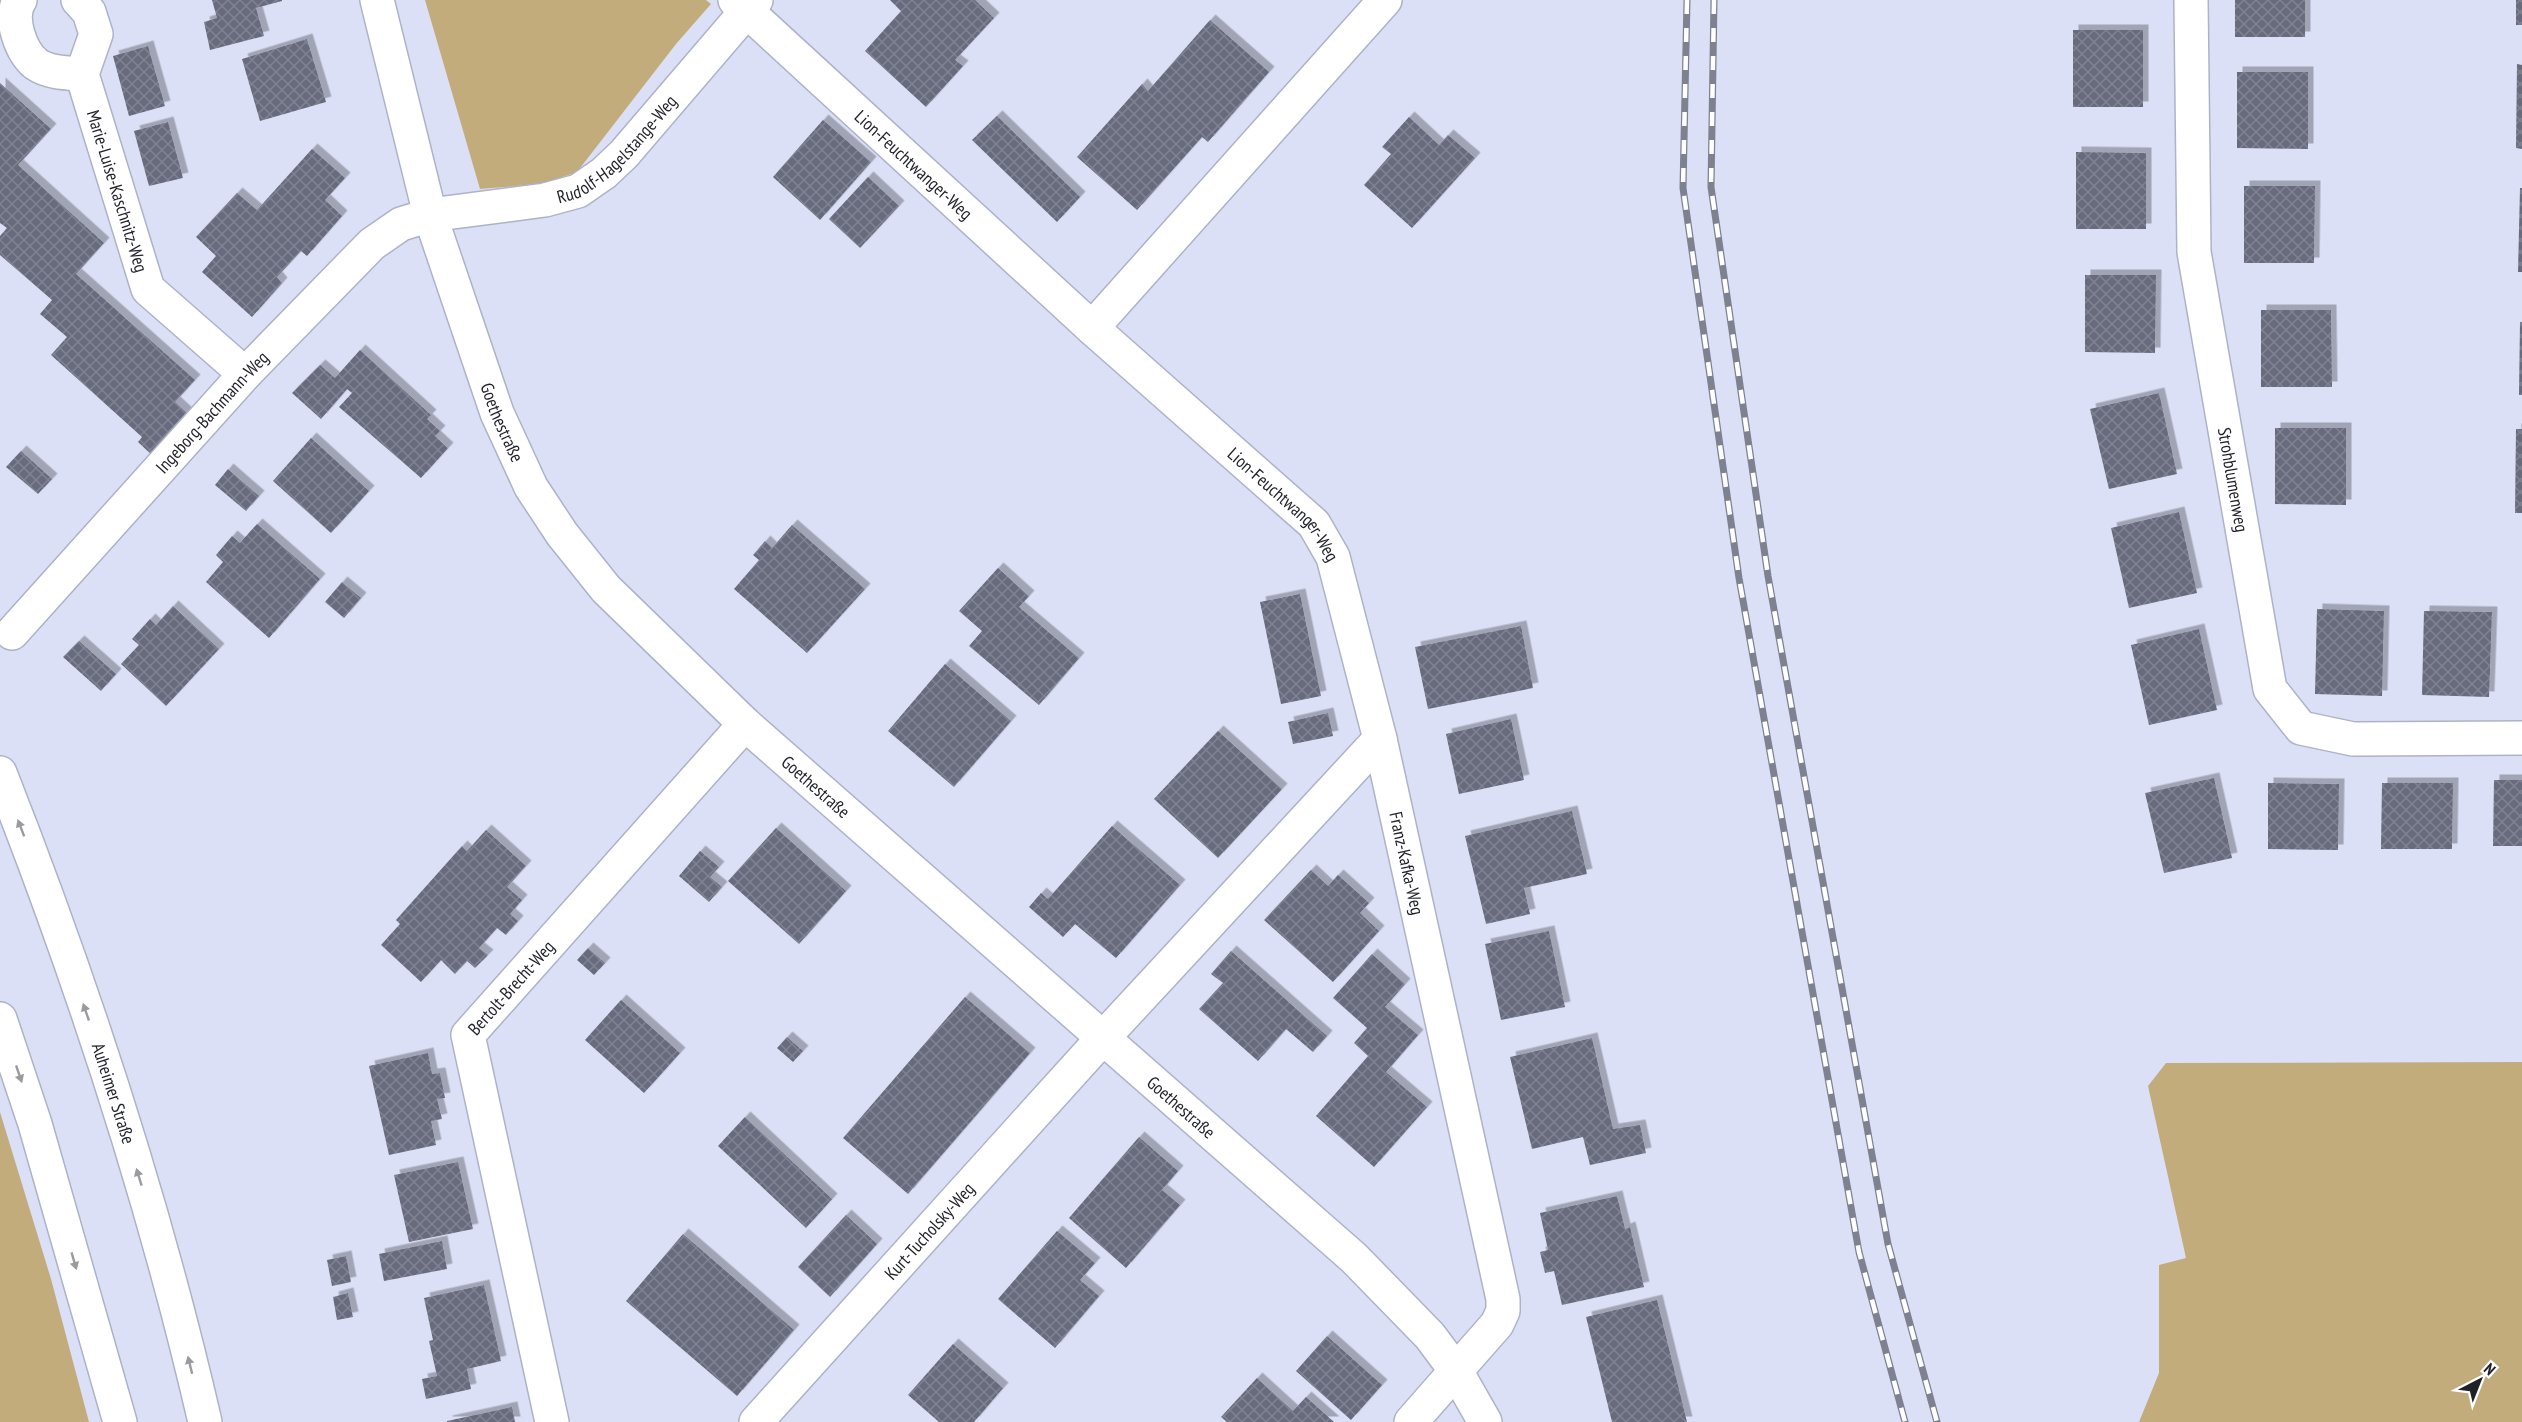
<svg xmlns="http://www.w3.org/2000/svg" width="2522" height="1422" viewBox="0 0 2522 1422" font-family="'PT Sans Narrow',sans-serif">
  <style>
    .green { fill: #c2ac7c }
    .building { fill: url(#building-cross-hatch); filter: url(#shadow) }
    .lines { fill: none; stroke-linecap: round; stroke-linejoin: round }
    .minor-casing { stroke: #aeb2c8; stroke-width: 36 }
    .major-casing { stroke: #aeb2c8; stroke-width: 36 }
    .minor { stroke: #fff; stroke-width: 33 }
    .major { stroke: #fff; stroke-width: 33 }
    .rail-casing { stroke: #7e8190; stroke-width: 7 }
    .rail { stroke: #fff; stroke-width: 4.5; stroke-dasharray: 14; stroke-linecap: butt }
    .oneway { fill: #9a9b9e }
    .labels { text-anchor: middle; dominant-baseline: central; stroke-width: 5; stroke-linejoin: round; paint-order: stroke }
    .street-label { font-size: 18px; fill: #1f2028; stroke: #fff }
  </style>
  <defs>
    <pattern id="building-cross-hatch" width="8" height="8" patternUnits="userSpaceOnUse" patternTransform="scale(1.5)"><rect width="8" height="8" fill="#676a7e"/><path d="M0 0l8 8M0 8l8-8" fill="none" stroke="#808391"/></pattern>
    <filter id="shadow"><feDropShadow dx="5.5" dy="-5.5" stdDeviation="0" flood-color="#0004"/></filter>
  </defs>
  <rect width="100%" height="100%" fill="#dce0f7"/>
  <g class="green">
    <path d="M 425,0 L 706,0 L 711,4 L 676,44 L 577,172 L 542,184 L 480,189 Z"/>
    <path d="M 2522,1062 L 2522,1422 L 2139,1422 L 2159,1373 L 2159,1265 L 2186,1258 L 2148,1086 L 2166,1063 Z"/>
    <path d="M 0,1112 L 51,1279 L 89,1422 L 0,1422 Z"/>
  </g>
  <g class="building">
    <path d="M 212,0 L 282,0 L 282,1 L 256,8 L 264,36 L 210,50 L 204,22 L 217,18 Z"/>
    <path d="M 890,0 L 975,0 L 994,18 L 955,60 L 963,66 L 926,107 L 865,51 L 901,11 Z"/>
    <rect x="2235" y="0" width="70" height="37"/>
    <rect x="2516" y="0" width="6" height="25"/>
    <path d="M 1210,20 L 1269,72 L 1208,142 L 1202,137 L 1137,210 L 1077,157 L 1142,84 L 1148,91 Z"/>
    <rect x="2073" y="30" width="70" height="77"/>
    <path d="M 307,39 L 326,102 L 260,121 L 242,59 Z"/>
    <path d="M 148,46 L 165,106 L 129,116 L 113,56 Z"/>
    <path d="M 2517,64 L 2522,65 L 2522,149 L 2516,148 Z"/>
    <path d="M 2237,72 L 2308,72 L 2308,149 L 2237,148 Z"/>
    <path d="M 0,83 L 51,129 L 18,165 L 104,243 L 76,274 L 195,380 L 175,402 L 189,415 L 153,456 L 138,442 L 142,437 L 51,355 L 67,337 L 40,314 L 52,300 L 0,255 L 0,236 L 7,228 L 0,223 Z"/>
    <path d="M 997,116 L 1080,197 L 1057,222 L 972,140 Z"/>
    <path d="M 1409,117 L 1439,145 L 1448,135 L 1475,158 L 1412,228 L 1364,185 L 1391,154 L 1382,147 Z"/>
    <path d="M 823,120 L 871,162 L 820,220 L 773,177 Z"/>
    <path d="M 168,122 L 183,178 L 149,186 L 134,131 Z"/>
    <path d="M 312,149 L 345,178 L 325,200 L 342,216 L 307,256 L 301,251 L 277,277 L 282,283 L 252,317 L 202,272 L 216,256 L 196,237 L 237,193 L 257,210 Z"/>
    <path d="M 2076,152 L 2146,153 L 2146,229 L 2076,229 Z"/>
    <path d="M 868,177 L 899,206 L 860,248 L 829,219 Z"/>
    <path d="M 2244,186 L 2315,186 L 2314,263 L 2244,263 Z"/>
    <path d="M 2520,188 L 2522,188 L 2522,272 L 2518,272 Z"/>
    <path d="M 2085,275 L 2156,275 L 2155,353 L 2085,352 Z"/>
    <path d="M 2261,310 L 2331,310 L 2332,387 L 2261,387 Z"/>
    <path d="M 2520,322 L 2522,322 L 2522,395 L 2519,395 Z"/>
    <path d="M 360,350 L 431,415 L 427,419 L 440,431 L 435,436 L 448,448 L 421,478 L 339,407 L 352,393 L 347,389 L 321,419 L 292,393 L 320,365 L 335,378 Z"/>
    <path d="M 2159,393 L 2177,474 L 2109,489 L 2090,409 Z"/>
    <path d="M 2275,428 L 2346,428 L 2346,505 L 2275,504 Z"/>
    <path d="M 2516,429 L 2522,429 L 2522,513 L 2515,513 Z"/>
    <path d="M 311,438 L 369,491 L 331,533 L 273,481 Z"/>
    <path d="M 21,451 L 52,479 L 38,494 L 6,467 Z"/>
    <path d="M 228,469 L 259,496 L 246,511 L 215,485 Z"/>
    <path d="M 2179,512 L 2197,593 L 2129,608 L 2111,528 Z"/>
    <path d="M 257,524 L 320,579 L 269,638 L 206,582 L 223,562 L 216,555 L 232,536 L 240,543 Z"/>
    <path d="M 792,525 L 865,589 L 807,653 L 734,589 L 759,560 L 753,555 L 765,541 L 772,548 Z"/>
    <path d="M 998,568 L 1029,596 L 1019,607 L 1079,658 L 1039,705 L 969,646 L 982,631 L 959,611 Z"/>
    <path d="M 342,582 L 361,598 L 344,618 L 325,602 Z"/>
    <path d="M 1300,594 L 1321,696 L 1281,704 L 1260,602 Z"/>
    <path d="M 173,606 L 219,649 L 166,706 L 121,664 L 139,645 L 132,639 L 150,619 L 156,625 Z"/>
    <path d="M 2317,609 L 2384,611 L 2382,696 L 2315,694 Z"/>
    <path d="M 2424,611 L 2492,612 L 2489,697 L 2422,695 Z"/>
    <path d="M 1521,626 L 1533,688 L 1428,709 L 1415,647 Z"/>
    <path d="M 2199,629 L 2217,710 L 2149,725 L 2131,645 Z"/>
    <path d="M 79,641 L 116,674 L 101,691 L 63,657 Z"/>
    <path d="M 945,664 L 1011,721 L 954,787 L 888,731 Z"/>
    <path d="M 1328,713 L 1333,736 L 1293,744 L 1288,722 Z"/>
    <path d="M 1511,719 L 1524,780 L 1459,794 L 1446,734 Z"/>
    <path d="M 1218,731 L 1282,789 L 1218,858 L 1154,799 Z"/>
    <path d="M 2214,778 L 2232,858 L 2164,873 L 2145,793 Z"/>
    <path d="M 2494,780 L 2522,780 L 2522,846 L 2493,846 Z"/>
    <path d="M 2268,783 L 2339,784 L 2338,850 L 2268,849 Z"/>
    <path d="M 2382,783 L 2453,783 L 2452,849 L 2381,849 Z"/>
    <path d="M 1572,811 L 1587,874 L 1524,888 L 1530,914 L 1486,924 L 1465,836 Z"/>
    <path d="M 1112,826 L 1180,885 L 1116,958 L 1075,924 L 1063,937 L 1029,907 L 1041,893 L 1048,899 Z"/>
    <path d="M 776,828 L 846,891 L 799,944 L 728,881 Z"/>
    <path d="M 486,830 L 526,866 L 507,887 L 522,900 L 510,914 L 518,921 L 506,935 L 497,928 L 479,948 L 488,955 L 475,968 L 467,961 L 455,974 L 441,960 L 421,982 L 381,945 L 400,924 L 396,920 L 462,846 L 467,851 Z"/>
    <path d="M 700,851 L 719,867 L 710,877 L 722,887 L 709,902 L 679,876 Z"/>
    <path d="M 1311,870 L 1328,886 L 1338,875 L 1369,903 L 1360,913 L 1379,931 L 1333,982 L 1264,920 Z"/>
    <path d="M 1549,931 L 1565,1007 L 1501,1020 L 1485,944 Z"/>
    <path d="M 588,948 L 605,963 L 594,975 L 577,960 Z"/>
    <path d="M 1231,951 L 1327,1036 L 1313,1052 L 1286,1029 L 1258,1061 L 1199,1009 L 1223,983 L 1211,974 Z"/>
    <path d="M 1372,954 L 1405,984 L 1385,1007 L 1418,1035 L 1386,1072 L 1427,1107 L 1374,1167 L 1316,1116 L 1368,1056 L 1354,1043 L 1367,1028 L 1333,998 Z"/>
    <path d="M 965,997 L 1030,1053 L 908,1194 L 843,1138 Z"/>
    <path d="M 621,1000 L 680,1053 L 644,1093 L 585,1040 Z"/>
    <path d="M 787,1037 L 803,1051 L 793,1062 L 777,1048 Z"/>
    <path d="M 1592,1038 L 1613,1129 L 1640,1125 L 1646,1153 L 1590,1165 L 1583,1137 L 1532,1149 L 1510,1057 Z"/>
    <path d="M 428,1053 L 432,1074 L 440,1073 L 445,1098 L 437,1099 L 442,1119 L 431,1121 L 436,1145 L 389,1155 L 369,1066 Z"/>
    <path d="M 745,1117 L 832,1199 L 806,1228 L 718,1146 Z"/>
    <path d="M 1139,1137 L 1178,1171 L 1162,1190 L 1180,1205 L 1126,1268 L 1069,1218 Z"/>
    <path d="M 458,1162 L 473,1229 L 409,1242 L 394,1175 Z"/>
    <path d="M 1617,1196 L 1625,1229 L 1630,1227 L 1644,1287 L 1562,1305 L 1554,1271 L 1545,1273 L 1540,1252 L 1548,1250 L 1540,1213 Z"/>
    <path d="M 846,1215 L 877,1244 L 830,1297 L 798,1267 Z"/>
    <path d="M 1057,1231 L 1095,1263 L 1080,1280 L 1099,1296 L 1055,1348 L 998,1299 Z"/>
    <path d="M 683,1234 L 794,1330 L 737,1396 L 626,1301 Z"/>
    <path d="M 442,1241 L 447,1269 L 384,1281 L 379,1254 Z"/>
    <path d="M 346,1256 L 351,1282 L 332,1286 L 327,1260 Z"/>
    <path d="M 484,1285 L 501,1361 L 467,1369 L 471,1389 L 426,1399 L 422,1379 L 437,1376 L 429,1341 L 433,1340 L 424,1298 Z"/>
    <path d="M 348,1293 L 353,1317 L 337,1320 L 333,1297 Z"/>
    <path d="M 1657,1300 L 1687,1422 L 1612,1422 L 1586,1317 Z"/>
    <path d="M 1327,1336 L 1382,1385 L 1351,1420 L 1296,1371 Z"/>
    <path d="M 953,1344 L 1003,1388 L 974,1422 L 939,1422 L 908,1395 Z"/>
    <path d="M 1257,1378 L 1293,1411 L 1306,1397 L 1334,1422 L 1227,1422 L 1221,1417 Z"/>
    <path d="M 512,1407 L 515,1422 L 447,1422 L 447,1421 Z"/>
  </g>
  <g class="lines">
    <defs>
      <g id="minor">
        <path d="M 20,0 C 8,17 21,52 36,64 C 49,73 67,73 82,74"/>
        <path id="s1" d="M 78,0 L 89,12 L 96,34 L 82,74 L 148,289 L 245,374"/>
        <path id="s2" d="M 377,0 L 430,215 L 497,413 L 531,487 L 562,534 L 606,589 L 745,724 L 1354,1258 L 1430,1336 L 1456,1371 L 1485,1422"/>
        <path id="s3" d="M 735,0 L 1092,328 L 1314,524 L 1333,557 L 1380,739 L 1503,1299 L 1503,1311 L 1497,1324 L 1411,1422"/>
        <path id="s4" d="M 2191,0 L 2194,252 L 2270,689 L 2301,728 L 2353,739 L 2522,738"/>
        <path d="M 1092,328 L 1385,0"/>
        <path id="s5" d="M 12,633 L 245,374 L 372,244 L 401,224 L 430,215 L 545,200 L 578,191 L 604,173 L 624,154 L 756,0"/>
        <path id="s6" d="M 552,1422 L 468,1035 L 745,724"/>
        <path id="s7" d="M 756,1422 L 1102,1039 L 1380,739"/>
      </g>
      <g id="major">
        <path id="s8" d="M 0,773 C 83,984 154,1201 205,1422"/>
        <path d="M 0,1019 L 35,1124 L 120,1422"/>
      </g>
    </defs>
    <use href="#minor" class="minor-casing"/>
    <use href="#major" class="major-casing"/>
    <use href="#minor" class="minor"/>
    <use href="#major" class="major"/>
    <defs>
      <g id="rail">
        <path d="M 1687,0 L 1683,188 L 1739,578 L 1859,1252 L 1905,1422"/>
        <path d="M 1714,0 L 1711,187 L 1768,576 L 1888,1244 L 1937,1422"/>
      </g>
    </defs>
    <use href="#rail" class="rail-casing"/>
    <use href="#rail" class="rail"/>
  </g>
  <defs><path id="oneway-solid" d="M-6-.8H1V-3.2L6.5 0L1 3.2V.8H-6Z" transform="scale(1.5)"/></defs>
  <g class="oneway">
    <use href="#oneway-solid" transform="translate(21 828) rotate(-111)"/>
    <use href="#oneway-solid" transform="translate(86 1012) rotate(-109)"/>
    <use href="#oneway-solid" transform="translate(19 1074) rotate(71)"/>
    <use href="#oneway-solid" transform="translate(139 1177) rotate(-107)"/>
    <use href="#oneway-solid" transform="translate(74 1261) rotate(74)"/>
    <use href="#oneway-solid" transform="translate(190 1365) rotate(-104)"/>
  </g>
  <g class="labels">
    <g class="street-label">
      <text stroke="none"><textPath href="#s5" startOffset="802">Rudolf-Hagelstange-Weg</textPath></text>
      <text stroke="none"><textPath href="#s3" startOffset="243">Lion-Feuchtwanger-Weg</textPath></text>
      <text stroke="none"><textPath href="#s1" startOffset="204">Marie-Luise-Kaschnitz-Weg</textPath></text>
      <text stroke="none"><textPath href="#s5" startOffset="298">Ingeborg-Bachmann-Weg</textPath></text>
      <text stroke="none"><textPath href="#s2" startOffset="441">Goethestraße</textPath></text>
      <text stroke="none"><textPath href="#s4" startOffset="483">Strohblumenweg</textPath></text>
      <text stroke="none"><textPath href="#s3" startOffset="746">Lion-Feuchtwanger-Weg</textPath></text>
      <text stroke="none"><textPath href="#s2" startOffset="927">Goethestraße</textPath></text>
      <text stroke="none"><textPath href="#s3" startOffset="1134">Franz-Kafka-Weg</textPath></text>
      <text stroke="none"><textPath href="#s6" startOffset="460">Bertolt-Brecht-Weg</textPath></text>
      <text stroke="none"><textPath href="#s8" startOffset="340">Auheimer Straße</textPath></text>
      <text stroke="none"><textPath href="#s2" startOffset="1413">Goethestraße</textPath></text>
      <text stroke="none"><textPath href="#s7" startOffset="258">Kurt-Tucholsky-Weg</textPath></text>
    </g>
  </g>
  <g transform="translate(2480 1380) rotate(42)" stroke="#ffffff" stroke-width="4.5" paint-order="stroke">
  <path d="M0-4.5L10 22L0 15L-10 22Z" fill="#1f2028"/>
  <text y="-9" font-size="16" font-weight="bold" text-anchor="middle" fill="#1f2028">N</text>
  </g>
</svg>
